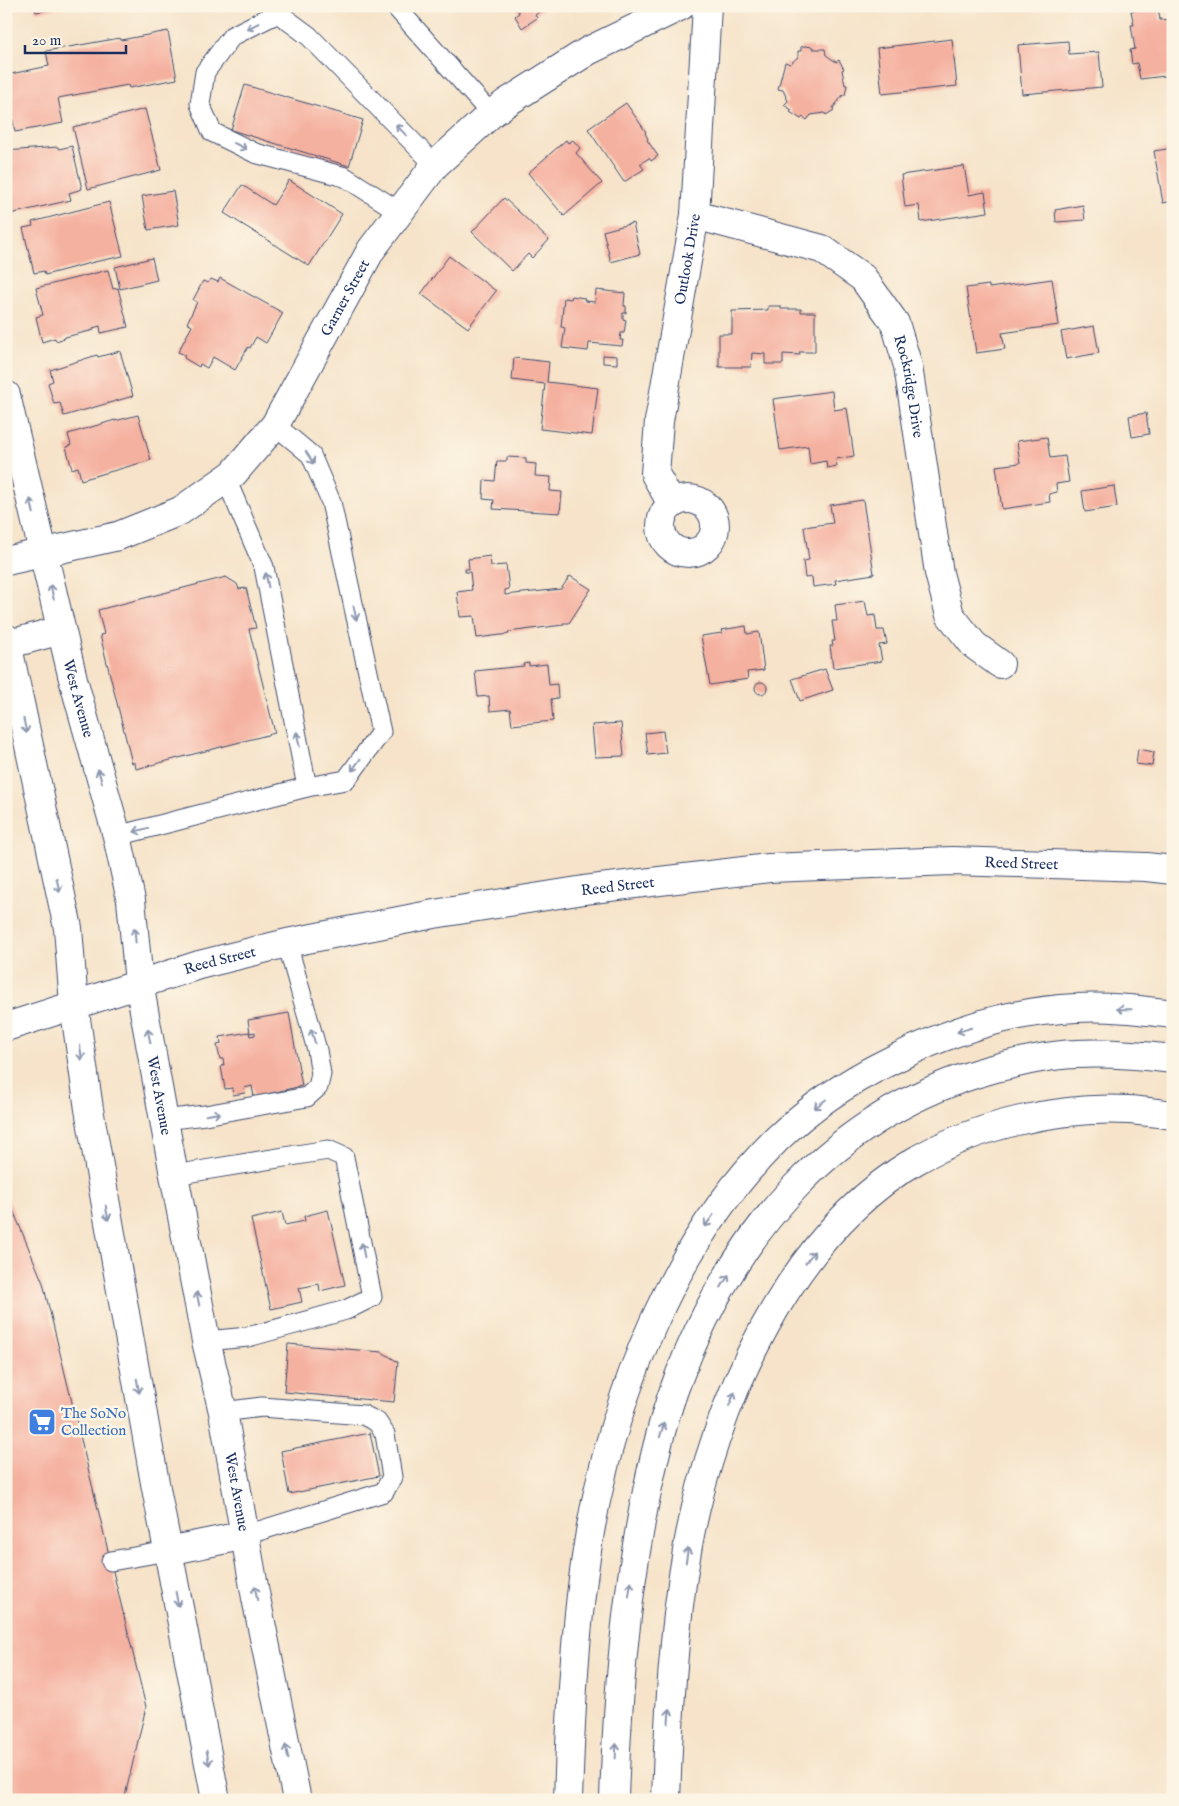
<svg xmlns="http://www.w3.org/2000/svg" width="1179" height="1806" viewBox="0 0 1179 1806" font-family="'IM FELL English',serif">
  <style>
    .building { fill: #f5b1a0 }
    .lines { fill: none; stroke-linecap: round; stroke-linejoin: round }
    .lane-casing { stroke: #3c4a6e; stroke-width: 21 }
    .street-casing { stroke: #3c4a6e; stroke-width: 30 }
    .primary-casing { stroke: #3c4a6e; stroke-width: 30 }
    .highway-casing { stroke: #3c4a6e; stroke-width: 30 }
    .lane { stroke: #fff; stroke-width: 19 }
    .street { stroke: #fff; stroke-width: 28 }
    .primary { stroke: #fff; stroke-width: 28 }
    .highway { stroke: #fff; stroke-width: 28 }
    .oneway { stroke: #8d97ae }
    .labels { text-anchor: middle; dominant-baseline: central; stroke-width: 5; stroke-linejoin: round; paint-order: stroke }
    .street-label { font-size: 15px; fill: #1b2f5e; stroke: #fcf5e5 }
    .shop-label { font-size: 15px; fill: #366cbe; stroke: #fcf5e5; text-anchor: start }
  </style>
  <rect width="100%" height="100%" fill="#fcf5e5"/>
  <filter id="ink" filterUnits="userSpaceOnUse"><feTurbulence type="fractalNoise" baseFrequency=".02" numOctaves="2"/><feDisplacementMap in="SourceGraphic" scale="10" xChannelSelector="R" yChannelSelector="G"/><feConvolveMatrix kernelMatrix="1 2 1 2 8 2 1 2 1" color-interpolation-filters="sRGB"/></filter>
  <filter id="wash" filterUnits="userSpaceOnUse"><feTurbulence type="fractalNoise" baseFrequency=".0096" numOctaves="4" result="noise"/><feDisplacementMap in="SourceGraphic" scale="20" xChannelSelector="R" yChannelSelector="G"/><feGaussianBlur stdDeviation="1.12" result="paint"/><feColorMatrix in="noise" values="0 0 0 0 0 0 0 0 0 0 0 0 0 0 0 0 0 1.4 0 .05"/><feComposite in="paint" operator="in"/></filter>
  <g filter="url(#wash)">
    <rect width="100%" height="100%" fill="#f6e3c9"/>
    <g id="blocks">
      <g class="building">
        <path d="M 34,6 L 64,6 L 64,7 L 36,12 Z"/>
        <path d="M 515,6 L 547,6 L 535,15 L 537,18 L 522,28 L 515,16 L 519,13 Z"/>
        <path d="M 1158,7 L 1160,20 L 1173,19 L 1173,75 L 1140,79 L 1137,63 L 1132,64 L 1130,50 L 1135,49 L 1131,25 L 1134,25 L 1131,11 Z"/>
        <path d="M 168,31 L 177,79 L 129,88 L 128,85 L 58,98 L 63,123 L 15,132 L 6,83 L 6,75 L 49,66 L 46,51 L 120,38 L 121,40 Z"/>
        <path d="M 952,39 L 957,86 L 882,94 L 877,48 Z"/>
        <path d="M 1068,41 L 1069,54 L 1099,52 L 1102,87 L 1022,94 L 1018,45 Z"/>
        <path d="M 805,46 L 813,47 L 813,49 L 825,49 L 826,55 L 836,62 L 839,60 L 844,69 L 842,70 L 845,85 L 847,85 L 845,95 L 843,95 L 833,108 L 834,110 L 826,115 L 825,113 L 811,115 L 807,120 L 803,117 L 801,119 L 790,112 L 792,110 L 784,105 L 788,101 L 783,90 L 778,89 L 785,62 L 790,64 L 798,57 L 798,51 L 801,51 L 801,47 Z"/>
        <path d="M 245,85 L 363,120 L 349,166 L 231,130 Z"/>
        <path d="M 626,103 L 646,132 L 645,133 L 648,139 L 647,140 L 658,156 L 651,161 L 649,158 L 640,164 L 644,169 L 624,182 L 588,129 Z"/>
        <path d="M 145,109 L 161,170 L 88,189 L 73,127 Z"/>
        <path d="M 566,140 L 568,143 L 573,140 L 580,148 L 576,153 L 602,183 L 564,216 L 528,173 Z"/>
        <path d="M 72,146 L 82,189 L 69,193 L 71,200 L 10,214 L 6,197 L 6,151 L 58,147 L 59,149 Z"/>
        <path d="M 1173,148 L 1173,201 L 1163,203 L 1154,151 Z"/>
        <path d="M 964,166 L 969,195 L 985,192 L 988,212 L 921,222 L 919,205 L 905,207 L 901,175 Z"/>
        <path d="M 289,180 L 342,214 L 309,266 L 224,213 L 242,185 L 273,205 Z"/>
        <path d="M 173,191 L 179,225 L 148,230 L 142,196 Z"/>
        <path d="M 504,198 L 549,240 L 532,258 L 528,254 L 512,271 L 472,232 Z"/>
        <path d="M 109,202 L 123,256 L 94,262 L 45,275 L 44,271 L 34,273 L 23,228 L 33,226 L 32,222 Z"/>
        <path d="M 1083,205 L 1085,220 L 1056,222 L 1055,210 Z"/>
        <path d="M 633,223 L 640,254 L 611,262 L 603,231 Z"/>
        <path d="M 449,256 L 496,291 L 468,328 L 421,294 Z"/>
        <path d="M 152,258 L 157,280 L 120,289 L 115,267 Z"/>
        <path d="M 108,270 L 113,289 L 118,288 L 128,327 L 101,333 L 100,326 L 93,328 L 94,330 L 65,337 L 65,338 L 56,341 L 55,338 L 42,342 L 36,317 L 43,315 L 36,288 Z"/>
        <path d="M 220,278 L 283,313 L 266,343 L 256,337 L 250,348 L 248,347 L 235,370 L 213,357 L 207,368 L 200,364 L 199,367 L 184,358 L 185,355 L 178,352 L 192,326 L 187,323 L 197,302 L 193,300 L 203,281 L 208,283 L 211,279 L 218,282 Z"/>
        <path d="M 1052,279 L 1059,325 L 1002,333 L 1005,349 L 976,353 L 966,288 L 989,285 L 989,288 Z"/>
        <path d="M 596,290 L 625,293 L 624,306 L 626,306 L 626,313 L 623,313 L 623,319 L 626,320 L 624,333 L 621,333 L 620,340 L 623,340 L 622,346 L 589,343 L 588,351 L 562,348 L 565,328 L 561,327 L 564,298 L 571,299 L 572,296 L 584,298 L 585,301 L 595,302 Z"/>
        <path d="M 768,306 L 781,306 L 781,309 L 801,309 L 801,312 L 815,312 L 815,352 L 799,352 L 800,355 L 783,354 L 783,364 L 765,364 L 765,354 L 752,353 L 751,367 L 719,367 L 719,334 L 732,334 L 732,311 L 768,310 Z"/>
        <path d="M 1094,326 L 1099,353 L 1066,359 L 1061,332 Z"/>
        <path d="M 120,351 L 133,396 L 64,416 L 60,403 L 54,404 L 48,383 L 53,381 L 50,370 L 97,355 L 98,357 Z"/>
        <path d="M 603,355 L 617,356 L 617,364 L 603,363 Z"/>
        <path d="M 514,358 L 549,362 L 547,382 L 598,388 L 592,435 L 540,429 L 545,384 L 512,380 Z"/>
        <path d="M 832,391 L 834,410 L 847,408 L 854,456 L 836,459 L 837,466 L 827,468 L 826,461 L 810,464 L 808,446 L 780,450 L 773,399 Z"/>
        <path d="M 1146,413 L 1149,434 L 1132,437 L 1129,416 Z"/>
        <path d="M 138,415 L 151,460 L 81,480 L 78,467 L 72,469 L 66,447 L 71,445 L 68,434 L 115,420 L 115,421 Z"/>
        <path d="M 1047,437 L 1050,458 L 1065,456 L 1069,482 L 1056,484 L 1057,492 L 1049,494 L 1050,502 L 1002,509 L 996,466 L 1020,463 L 1017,441 Z"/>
        <path d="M 507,457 L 526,458 L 526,463 L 536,464 L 535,476 L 551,477 L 550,491 L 562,492 L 560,513 L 493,509 L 494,500 L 483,499 L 484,480 L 495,481 L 497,461 L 507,461 Z"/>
        <path d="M 1114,486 L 1117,507 L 1085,512 L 1082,491 Z"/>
        <path d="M 863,500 L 874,574 L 835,580 L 836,584 L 813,587 L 812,577 L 805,578 L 803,561 L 809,560 L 804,527 L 833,523 L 830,505 Z"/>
        <path d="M 490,556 L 491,566 L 506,565 L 509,589 L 505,590 L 505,595 L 561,589 L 570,576 L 591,589 L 569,623 L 563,623 L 563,625 L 508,632 L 509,634 L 477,638 L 474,616 L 460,617 L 457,592 L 472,590 L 470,572 L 465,572 L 465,569 L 469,569 L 468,559 Z"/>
        <path d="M 226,577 L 237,584 L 239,589 L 246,588 L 256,628 L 249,629 L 275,733 L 136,769 L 135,763 L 132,763 L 100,635 L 104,634 L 98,610 Z"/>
        <path d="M 865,601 L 868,616 L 875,615 L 877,630 L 884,630 L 887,644 L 879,645 L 882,661 L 833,668 L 830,646 L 833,646 L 832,641 L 835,641 L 832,621 L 837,621 L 835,605 Z"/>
        <path d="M 746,626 L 747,634 L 759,632 L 764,670 L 747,672 L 748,679 L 710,685 L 701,636 L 722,633 L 721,630 Z"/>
        <path d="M 529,663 L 529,666 L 547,664 L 549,685 L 557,684 L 558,698 L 551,699 L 553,721 L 512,725 L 510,709 L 490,711 L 489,696 L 478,697 L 475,671 L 524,666 L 523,664 Z"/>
        <path d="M 825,669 L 833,690 L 800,701 L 792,679 Z"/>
        <circle cx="761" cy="688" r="6"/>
        <path d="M 621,723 L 624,756 L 595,757 L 592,725 Z"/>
        <path d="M 663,731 L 666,753 L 648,755 L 645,733 Z"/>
        <path d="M 1138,749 L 1154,752 L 1152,766 L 1136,764 Z"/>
        <path d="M 289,1013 L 302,1086 L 254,1097 L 252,1086 L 244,1088 L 245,1093 L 233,1095 L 232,1088 L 225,1089 L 221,1066 L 224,1065 L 223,1059 L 220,1059 L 217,1045 L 221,1044 L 220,1037 L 249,1032 L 250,1036 L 255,1035 L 255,1032 L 250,1033 L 248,1020 Z"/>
        <path d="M 6,1193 L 43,1283 L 146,1707 L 124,1800 L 6,1800 Z"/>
        <path d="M 328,1210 L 345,1285 L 320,1291 L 319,1284 L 299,1288 L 302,1302 L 271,1309 L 251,1219 L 282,1212 L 285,1225 L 305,1221 L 304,1216 Z"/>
        <path d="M 288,1344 L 382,1352 L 398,1362 L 394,1402 L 284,1392 Z"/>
        <path d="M 370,1433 L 379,1476 L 289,1494 L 281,1451 Z"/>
      </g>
    </g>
  </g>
  <g filter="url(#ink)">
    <use href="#blocks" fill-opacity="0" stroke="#3c4a6e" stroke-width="1"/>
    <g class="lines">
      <defs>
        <g id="lane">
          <path d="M 395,6 L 491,114"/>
          <path d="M 400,212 L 345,177 L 255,153 L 212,132 L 200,104 L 205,72 L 232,36 L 278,13 L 309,36 L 435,165"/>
          <path d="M 226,479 L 264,567 L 307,787"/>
          <path d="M 117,836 L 307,787 L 346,780 L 381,732 L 331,502 L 311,455 L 275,425"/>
          <path d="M 164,1120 L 205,1115 L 307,1097 L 318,1087 L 321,1074 L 317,1050 L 287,943"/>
          <path d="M 174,1175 L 328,1150 L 344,1157 L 372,1297 L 346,1310 L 248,1337 L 206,1341"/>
          <path d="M 223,1412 L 262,1407 L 363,1415 L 377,1422 L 385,1434 L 392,1477 L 384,1492 L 246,1535"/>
          <path d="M 111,1561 L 168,1551"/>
        </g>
        <g id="street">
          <path id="s1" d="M 695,215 L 822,249 L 863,278 L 895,323 L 908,366 L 939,573 L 950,615 L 974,645 L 1000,664"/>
          <circle cx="688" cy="526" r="27"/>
          <path id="s2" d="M 672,504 L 655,474 L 659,421 L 695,215 L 707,6"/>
          <path id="s3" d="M 6,561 L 118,536 L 180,511 L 233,474 L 275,425 L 371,250 L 435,165 L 491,114 L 506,103 L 588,51 L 681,6"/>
          <path d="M 6,645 L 61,630"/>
          <path id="s4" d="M 6,1027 L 199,965 L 287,943 L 434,914 L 584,890 L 769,868 L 952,861 L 1146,867 L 1173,870"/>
        </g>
        <g id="primary">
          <path id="s5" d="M 6,395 L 73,679 L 117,836 L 131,900 L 139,983 L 174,1175 L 206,1341 L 223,1412 L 256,1598 L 297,1800"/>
          <path d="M 6,638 L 68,928 L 74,1005 L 89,1109 L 155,1483 L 216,1800"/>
          <path d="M 168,1551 L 246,1535"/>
        </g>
        <g id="highway">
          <path d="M 568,1800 C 571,1710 575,1620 590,1532 C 615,1391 674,1241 777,1139 C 810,1107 849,1081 890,1061 C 947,1032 1011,1011 1076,1008 C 1108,1006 1141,1010 1173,1014"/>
          <path d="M 614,1800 C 617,1701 625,1603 644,1506 C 652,1466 661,1425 675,1387 C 731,1235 832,1113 992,1069 C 1020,1062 1048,1055 1076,1054 C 1109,1052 1141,1055 1173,1059"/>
          <path d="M 666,1800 C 669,1714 673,1629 688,1545 C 714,1405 789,1235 915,1161 C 976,1125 1059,1106 1129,1110 C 1143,1111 1158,1113 1173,1115"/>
        </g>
      </defs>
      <use href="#lane" class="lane-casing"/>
      <use href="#street" class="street-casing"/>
      <use href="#primary" class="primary-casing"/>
      <use href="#highway" class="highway-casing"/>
      <use href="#lane" class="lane"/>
      <use href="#street" class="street"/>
      <use href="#primary" class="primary"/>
      <use href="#highway" class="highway"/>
    </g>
    <defs><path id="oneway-shaft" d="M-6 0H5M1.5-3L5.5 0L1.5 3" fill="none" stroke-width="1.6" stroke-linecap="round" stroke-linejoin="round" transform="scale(1.25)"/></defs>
    <g class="oneway">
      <use href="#oneway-shaft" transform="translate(253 26) rotate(154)"/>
      <use href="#oneway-shaft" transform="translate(401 130) rotate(-134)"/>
      <use href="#oneway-shaft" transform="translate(240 146) rotate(26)"/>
      <use href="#oneway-shaft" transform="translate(310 458) rotate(57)"/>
      <use href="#oneway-shaft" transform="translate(32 506) rotate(-103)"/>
      <use href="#oneway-shaft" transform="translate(267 580) rotate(-101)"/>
      <use href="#oneway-shaft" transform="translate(52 592) rotate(-103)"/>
      <use href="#oneway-shaft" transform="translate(355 613) rotate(78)"/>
      <use href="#oneway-shaft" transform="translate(25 726) rotate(78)"/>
      <use href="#oneway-shaft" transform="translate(298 739) rotate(-101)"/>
      <use href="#oneway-shaft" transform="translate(356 765) rotate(126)"/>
      <use href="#oneway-shaft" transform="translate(100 776) rotate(-106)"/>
      <use href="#oneway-shaft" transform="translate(141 830) rotate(165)"/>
      <use href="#oneway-shaft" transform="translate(58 885) rotate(78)"/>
      <use href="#oneway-shaft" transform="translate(135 935) rotate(-95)"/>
      <use href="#oneway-shaft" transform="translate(1124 1009) rotate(-179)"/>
      <use href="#oneway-shaft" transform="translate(964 1030) rotate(163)"/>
      <use href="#oneway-shaft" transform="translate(149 1036) rotate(-101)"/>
      <use href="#oneway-shaft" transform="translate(313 1036) rotate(-106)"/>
      <use href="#oneway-shaft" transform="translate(81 1053) rotate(82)"/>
      <use href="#oneway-shaft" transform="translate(820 1104) rotate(143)"/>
      <use href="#oneway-shaft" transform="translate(213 1114) rotate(-10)"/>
      <use href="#oneway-shaft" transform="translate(107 1213) rotate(80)"/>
      <use href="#oneway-shaft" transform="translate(709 1221) rotate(126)"/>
      <use href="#oneway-shaft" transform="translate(363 1250) rotate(-101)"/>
      <use href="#oneway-shaft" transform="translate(810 1257) rotate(-53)"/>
      <use href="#oneway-shaft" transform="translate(725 1281) rotate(-59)"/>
      <use href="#oneway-shaft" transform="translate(198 1299) rotate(-101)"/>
      <use href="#oneway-shaft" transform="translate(138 1386) rotate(80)"/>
      <use href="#oneway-shaft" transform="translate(732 1399) rotate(-67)"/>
      <use href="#oneway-shaft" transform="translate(662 1430) rotate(-73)"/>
      <use href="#oneway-shaft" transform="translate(687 1555) rotate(-81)"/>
      <use href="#oneway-shaft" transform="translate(630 1589) rotate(-82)"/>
      <use href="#oneway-shaft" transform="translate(256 1593) rotate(-100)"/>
      <use href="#oneway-shaft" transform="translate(177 1599) rotate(79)"/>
      <use href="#oneway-shaft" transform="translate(669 1716) rotate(-86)"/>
      <use href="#oneway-shaft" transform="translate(616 1751) rotate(-87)"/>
      <use href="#oneway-shaft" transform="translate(287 1752) rotate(-101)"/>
      <use href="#oneway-shaft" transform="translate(208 1758) rotate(79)"/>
    </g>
  </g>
  <defs>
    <symbol id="supermarket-square" viewBox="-11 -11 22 22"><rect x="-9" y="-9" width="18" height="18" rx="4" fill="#3f7fe0" stroke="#fcf5e5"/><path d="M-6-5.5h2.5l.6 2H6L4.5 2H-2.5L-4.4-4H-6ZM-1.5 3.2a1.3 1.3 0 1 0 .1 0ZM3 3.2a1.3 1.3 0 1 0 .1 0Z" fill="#fff"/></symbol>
  </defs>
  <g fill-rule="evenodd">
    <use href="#supermarket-square" x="26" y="1406" width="32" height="32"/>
  </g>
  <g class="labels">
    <g class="street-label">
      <text stroke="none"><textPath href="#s2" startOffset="252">Outlook Drive</textPath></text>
      <text stroke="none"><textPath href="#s3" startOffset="456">Garner Street</textPath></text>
      <text stroke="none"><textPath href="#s1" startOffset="302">Rockridge Drive</textPath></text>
      <text stroke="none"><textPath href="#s5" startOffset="312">West Avenue</textPath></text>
      <text stroke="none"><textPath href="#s4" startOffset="1034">Reed Street</textPath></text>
      <text stroke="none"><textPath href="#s4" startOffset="629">Reed Street</textPath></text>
      <text stroke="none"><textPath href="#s4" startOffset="224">Reed Street</textPath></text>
      <text stroke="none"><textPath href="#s5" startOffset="718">West Avenue</textPath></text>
      <text stroke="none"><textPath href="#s5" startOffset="1122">West Avenue</textPath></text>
    </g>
    <g class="shop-label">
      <text x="61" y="1413">The SoNo<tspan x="61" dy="17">Collection</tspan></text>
    </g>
  </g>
  <rect width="1179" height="1806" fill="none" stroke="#fcf5e5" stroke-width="25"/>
  <path d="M25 45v8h101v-8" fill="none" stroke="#1b2f5e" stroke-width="2.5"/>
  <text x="32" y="45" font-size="15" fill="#1b2f5e" stroke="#fcf5e5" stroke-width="4" paint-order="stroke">20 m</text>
</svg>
